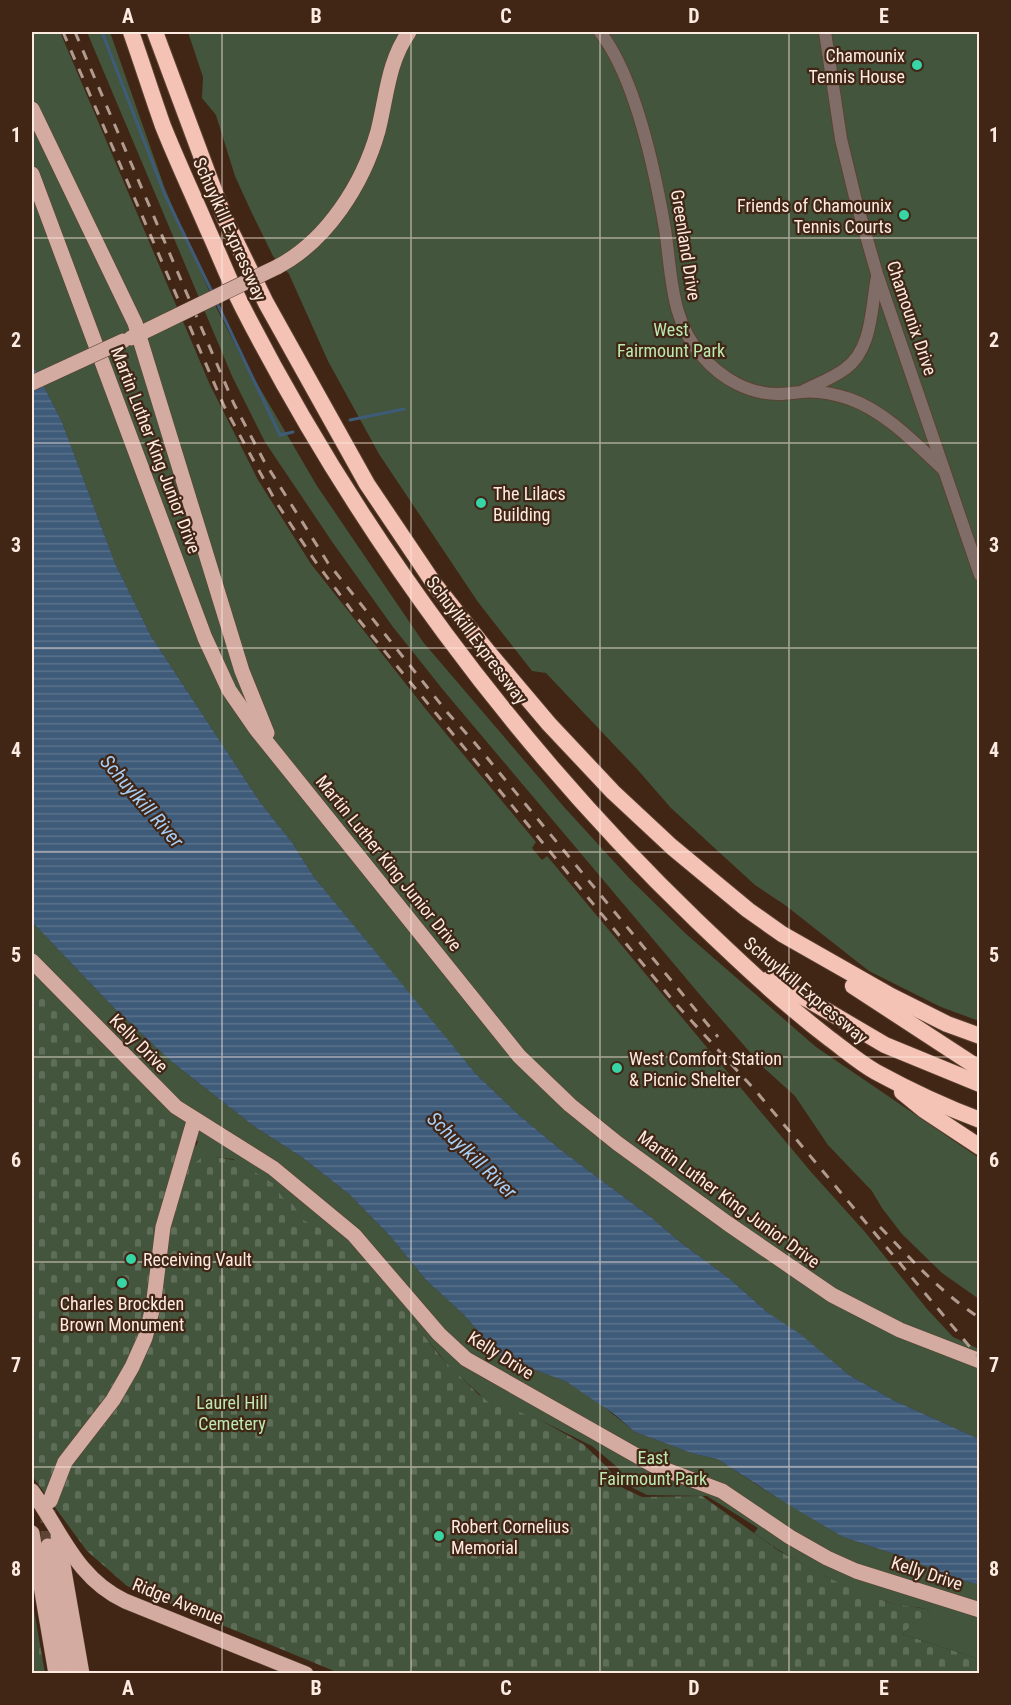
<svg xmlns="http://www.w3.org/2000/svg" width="1011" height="1705" viewBox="0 0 1011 1705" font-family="'Roboto Condensed',sans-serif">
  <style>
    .cemetery { fill: url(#cemetery-stones) }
    .park { fill: #43563d }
    .water { fill: url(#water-rules) }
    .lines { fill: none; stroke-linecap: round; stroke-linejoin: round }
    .stream { stroke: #3e5b79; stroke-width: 3 }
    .major-tunnel { stroke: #5d4434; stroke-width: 15; stroke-dasharray: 15 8; stroke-linecap: butt }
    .minor-casing { stroke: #5b4232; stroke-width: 14 }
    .major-casing { stroke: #5b4232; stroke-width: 16 }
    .highway-casing { stroke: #5b4232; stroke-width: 18 }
    .minor { stroke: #816d67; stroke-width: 12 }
    .major { stroke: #d4aba0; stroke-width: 15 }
    .highway { stroke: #f5c3b6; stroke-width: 16 }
    .rail { stroke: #b19b8e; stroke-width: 3; stroke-dasharray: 10 10; stroke-linecap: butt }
    .major-bridge-casing { stroke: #5b4232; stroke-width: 16; stroke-linecap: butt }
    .major-bridge { stroke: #d4aba0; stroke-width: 15 }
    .grid { fill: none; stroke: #fdebe1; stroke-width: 1.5; stroke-opacity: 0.55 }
    .poi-dot { fill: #37d4a6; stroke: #412616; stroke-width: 2 }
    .labels { text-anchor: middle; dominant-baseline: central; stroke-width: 4.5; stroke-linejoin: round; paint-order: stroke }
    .poi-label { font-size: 18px; fill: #fdebe1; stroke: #412616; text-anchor: start }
    .street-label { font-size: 18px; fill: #fdebe1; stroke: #412616 }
    .park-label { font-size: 18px; fill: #bde9b0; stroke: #412616 }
    .water-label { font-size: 20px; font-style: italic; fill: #a5cdf6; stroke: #412616 }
    .neatline { fill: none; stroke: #fdebe1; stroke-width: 2 }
    .grid-label { font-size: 20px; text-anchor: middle; font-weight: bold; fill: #fdebe1 }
  </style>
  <defs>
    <pattern id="cemetery-stones" width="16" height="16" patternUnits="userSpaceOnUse" patternTransform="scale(1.5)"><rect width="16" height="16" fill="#43563d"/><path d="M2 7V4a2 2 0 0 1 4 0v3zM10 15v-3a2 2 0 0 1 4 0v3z" fill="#5f6e59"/></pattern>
    <pattern id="water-rules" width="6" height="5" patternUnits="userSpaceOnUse" patternTransform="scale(1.5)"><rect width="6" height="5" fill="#3e5b79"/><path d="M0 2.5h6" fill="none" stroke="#5b738c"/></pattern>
  </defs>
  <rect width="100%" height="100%" fill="#412616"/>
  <g class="cemetery">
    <path d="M 32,976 L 99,1048 L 180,1123 L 203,1155 L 240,1161 L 285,1190 L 352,1244 L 440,1356 L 479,1395 L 526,1412 L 583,1444 L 606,1466 L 623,1488 L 642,1497 L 702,1496 L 779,1551 L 827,1577 L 887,1602 L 931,1610 L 902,1634 L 979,1659 L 979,1673 L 339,1673 L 127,1586 L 87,1551 L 32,1476 Z"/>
    <path d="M 32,1599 L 45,1673 L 32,1673 Z"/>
  </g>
  <g class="park">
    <path d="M 32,32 L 60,32 L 210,385 L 258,480 L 311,564 L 428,712 L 536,842 L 532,848 L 542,860 L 547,856 L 811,1172 L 865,1232 L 927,1309 L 953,1337 L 979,1349 L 979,1439 L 893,1400 L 849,1375 L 800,1335 L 767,1312 L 730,1279 L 680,1242 L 652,1218 L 561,1150 L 519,1115 L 476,1074 L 449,1042 L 314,877 L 291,841 L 260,802 L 151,636 L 115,563 L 62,422 L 32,363 Z"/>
    <path d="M 87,32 L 110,32 L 165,189 L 217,309 L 241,356 L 317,486 L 423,642 L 564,807 L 629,878 L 686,934 L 816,1047 L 979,1158 L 979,1299 L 942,1273 L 902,1234 L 882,1208 L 872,1191 L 828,1145 L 795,1096 L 763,1067 L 706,1002 L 444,691 L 393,627 L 333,543 L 265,442 L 232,376 Z"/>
    <path d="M 188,32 L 979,32 L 979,1021 L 941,1007 L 869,971 L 785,905 L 755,885 L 671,808 L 637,769 L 546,673 L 532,671 L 478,602 L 379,454 L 328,361 L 289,274 L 273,256 L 250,209 L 235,176 L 216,115 L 202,98 L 203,77 Z"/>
    <path d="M 32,922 L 116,1010 L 172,1062 L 255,1127 L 303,1158 L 350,1195 L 390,1236 L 426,1280 L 464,1315 L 501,1357 L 567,1382 L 589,1395 L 635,1432 L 694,1454 L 717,1459 L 757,1485 L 843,1537 L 900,1556 L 958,1579 L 979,1585 L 979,1659 L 902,1634 L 930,1610 C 916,1606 899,1606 885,1601 C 838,1585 794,1562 754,1533 L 758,1528 L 707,1496 L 647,1495 L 633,1488 L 616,1466 L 592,1446 L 534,1417 L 488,1402 L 449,1366 L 354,1251 L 321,1229 L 303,1220 L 292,1203 L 282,1197 L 274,1184 L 233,1159 L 204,1156 L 192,1165 L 191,1163 L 198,1141 L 179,1136 L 178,1129 L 33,980 L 32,977 Z"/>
  </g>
  <path class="water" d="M 32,363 L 62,422 L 115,563 L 151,636 L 260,802 L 291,841 L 314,877 L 476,1074 L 519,1115 L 561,1150 L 652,1218 L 680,1242 L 730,1279 L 767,1312 L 800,1334 L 849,1375 L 893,1400 L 979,1439 L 979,1585 L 958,1579 L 900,1556 L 843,1537 L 794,1508 L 717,1459 L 694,1454 L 635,1432 L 614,1414 L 567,1382 L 501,1357 L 464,1315 L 426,1280 L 390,1236 L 350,1195 L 303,1158 L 255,1127 L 172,1062 L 116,1010 L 32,922 Z"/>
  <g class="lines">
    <g class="stream">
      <path d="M 102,32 L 165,195 L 213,294"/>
      <path d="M 217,303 L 280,435 L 293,432"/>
      <path d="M 350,420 L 404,409"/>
    </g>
    <path class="major-tunnel" d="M 48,1546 L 48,1510"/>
    <defs>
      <g id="minor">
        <path d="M 600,32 C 636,78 655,171 665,229 C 672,275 670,321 703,357 C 722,379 749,394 778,394 C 786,394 793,393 801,392 C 816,390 835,394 850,399 C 886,412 916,444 944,470"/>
        <path d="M 825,32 L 841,139 L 856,201 L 877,274 L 980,575"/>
        <path d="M 803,391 C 817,384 833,378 845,369 C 873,349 871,307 877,277"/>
      </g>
      <g id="major">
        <path d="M 32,109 L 135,323 L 242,671 L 267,733"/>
        <path d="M 32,174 L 205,638 L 229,690 L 256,729 L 519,1056 L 570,1105 L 617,1143 L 727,1223 L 832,1295 L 900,1330 L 980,1361"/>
        <path d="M 277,267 C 327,241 363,184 378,131 C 387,95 388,62 409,32"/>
        <path d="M 131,338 L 166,321"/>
        <path d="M 32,961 L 176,1107 L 273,1168 L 354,1235 L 439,1334 L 466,1359 L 653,1465 L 722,1491 L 790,1537 L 827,1558 L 856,1571 L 980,1610"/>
        <path d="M 32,1491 C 61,1531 76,1578 125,1601 L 306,1674"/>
        <path d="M 50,1501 L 65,1462 L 113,1400 L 132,1367 L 145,1338 L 153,1307 L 163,1227 L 194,1121"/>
        <path d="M 32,1533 L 56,1674"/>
        <path d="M 58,1536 L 82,1674"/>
        <path d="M 48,1546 L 70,1674"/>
      </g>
      <g id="highway">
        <path d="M 131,32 C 142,63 152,95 163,126 C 177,161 193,195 208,230 C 220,256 230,283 243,308 C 359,534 514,745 697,921 C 740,962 783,1003 830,1039 C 845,1050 860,1063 876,1072 C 909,1090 945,1107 980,1120"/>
        <path d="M 155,32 L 224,217 L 266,303 L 367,484 L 435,585 L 489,653 L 549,724 L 613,792 L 672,847 L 748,910 L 782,934 L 891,996 L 947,1024 L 980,1036"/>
        <path d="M 769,979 L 812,1002 L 885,1045 L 980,1084"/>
        <path d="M 853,986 L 980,1069"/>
        <path d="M 902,1092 L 924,1110 L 980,1147"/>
      </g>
    </defs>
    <use href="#minor" class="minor-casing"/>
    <use href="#major" class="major-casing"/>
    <use href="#highway" class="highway-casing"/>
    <use href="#minor" class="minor"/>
    <use href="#major" class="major"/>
    <use href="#highway" class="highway"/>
    <g class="rail">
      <path d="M 63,32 L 224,406 L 276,502 L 315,561 L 358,619 L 675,1003 L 755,1090 L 980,1359"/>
      <path d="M 75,32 L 234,404 L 264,461 L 328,563 L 447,712 L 474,742 L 718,1037"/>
      <path d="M 880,1227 C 912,1260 941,1293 980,1318"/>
    </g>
    <defs>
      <g id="major-bridge">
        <path d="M 166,321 L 277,267"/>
        <path d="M 32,383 L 123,341"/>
      </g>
    </defs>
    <use href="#major-bridge" class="major-bridge-casing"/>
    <use href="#major-bridge" class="major-bridge"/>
  </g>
  <path class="grid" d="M 222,32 L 222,1674M 411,32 L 411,1674M 600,32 L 600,1674M 789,32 L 789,1674M 32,238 L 980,238M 32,443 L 980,443M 32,648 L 980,648M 32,852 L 980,852M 32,1057 L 980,1057M 32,1262 L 980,1262M 32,1467 L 980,1467"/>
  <g class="poi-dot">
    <circle cx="917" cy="65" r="6"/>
    <circle cx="904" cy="215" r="6"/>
    <circle cx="481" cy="503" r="6"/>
    <circle cx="617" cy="1068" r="6"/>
    <circle cx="131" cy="1259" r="6"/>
    <circle cx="122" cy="1283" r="6"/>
    <circle cx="439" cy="1536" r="6"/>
  </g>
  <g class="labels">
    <g class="poi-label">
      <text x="905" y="55" text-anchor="end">Chamounix<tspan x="905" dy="21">Tennis House</tspan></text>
      <text x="892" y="205" text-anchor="end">Friends of Chamounix<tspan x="892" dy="21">Tennis Courts</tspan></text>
      <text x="493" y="493">The Lilacs<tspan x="493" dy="21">Building</tspan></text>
      <text x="629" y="1058">West Comfort Station<tspan x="629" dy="21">&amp; Picnic Shelter</tspan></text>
      <text x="143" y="1259">Receiving Vault</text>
      <text x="122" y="1303" text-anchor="middle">Charles Brockden<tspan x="122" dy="21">Brown Monument</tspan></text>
      <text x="451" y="1526">Robert Cornelius<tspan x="451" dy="21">Memorial</tspan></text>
    </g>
    <g class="street-label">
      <text transform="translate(230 229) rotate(66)">Schuylkill Expressway</text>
      <text transform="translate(686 245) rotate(81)">Greenland Drive</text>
      <text transform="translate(912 318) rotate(71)">Chamounix Drive</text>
      <text transform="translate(156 450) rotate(69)">Martin Luther King Junior Drive</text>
      <text transform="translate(477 640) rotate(53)">Schuylkill Expressway</text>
      <text transform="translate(389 863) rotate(51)">Martin Luther King Junior Drive</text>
      <text transform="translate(806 990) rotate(40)">Schuylkill Expressway</text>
      <text transform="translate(139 1043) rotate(45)">Kelly Drive</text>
      <text transform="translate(729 1199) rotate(36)">Martin Luther King Junior Drive</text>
      <text transform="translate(501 1355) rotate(32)">Kelly Drive</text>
      <text transform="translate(927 1573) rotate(18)">Kelly Drive</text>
      <text transform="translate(178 1601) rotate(22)">Ridge Avenue</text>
    </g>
    <g class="park-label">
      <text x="671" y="329">West<tspan x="671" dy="21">Fairmount Park</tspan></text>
      <text x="232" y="1402">Laurel Hill<tspan x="232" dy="21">Cemetery</tspan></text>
      <text x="653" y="1457">East<tspan x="653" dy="21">Fairmount Park</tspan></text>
    </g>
    <g class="water-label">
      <text transform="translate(142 801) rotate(49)">Schuylkill River</text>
      <text transform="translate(472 1155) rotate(44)">Schuylkill River</text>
    </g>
  </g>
  <rect width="1011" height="1705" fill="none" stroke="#412616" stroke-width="66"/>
  <rect x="33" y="33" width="945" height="1639" class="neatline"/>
  <g class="grid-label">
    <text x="128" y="23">A</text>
    <text x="316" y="23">B</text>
    <text x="506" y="23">C</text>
    <text x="694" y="23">D</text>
    <text x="884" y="23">E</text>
    <text x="16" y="142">1</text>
    <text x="994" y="142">1</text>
    <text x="16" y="347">2</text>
    <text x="994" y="347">2</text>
    <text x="16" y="552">3</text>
    <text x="994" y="552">3</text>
    <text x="16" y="757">4</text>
    <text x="994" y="757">4</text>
    <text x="16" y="962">5</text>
    <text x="994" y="962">5</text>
    <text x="16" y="1167">6</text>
    <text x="994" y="1167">6</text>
    <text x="16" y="1372">7</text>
    <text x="994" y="1372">7</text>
    <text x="16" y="1576">8</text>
    <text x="994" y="1576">8</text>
    <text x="128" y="1695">A</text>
    <text x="316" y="1695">B</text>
    <text x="506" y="1695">C</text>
    <text x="694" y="1695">D</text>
    <text x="884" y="1695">E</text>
  </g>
</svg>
